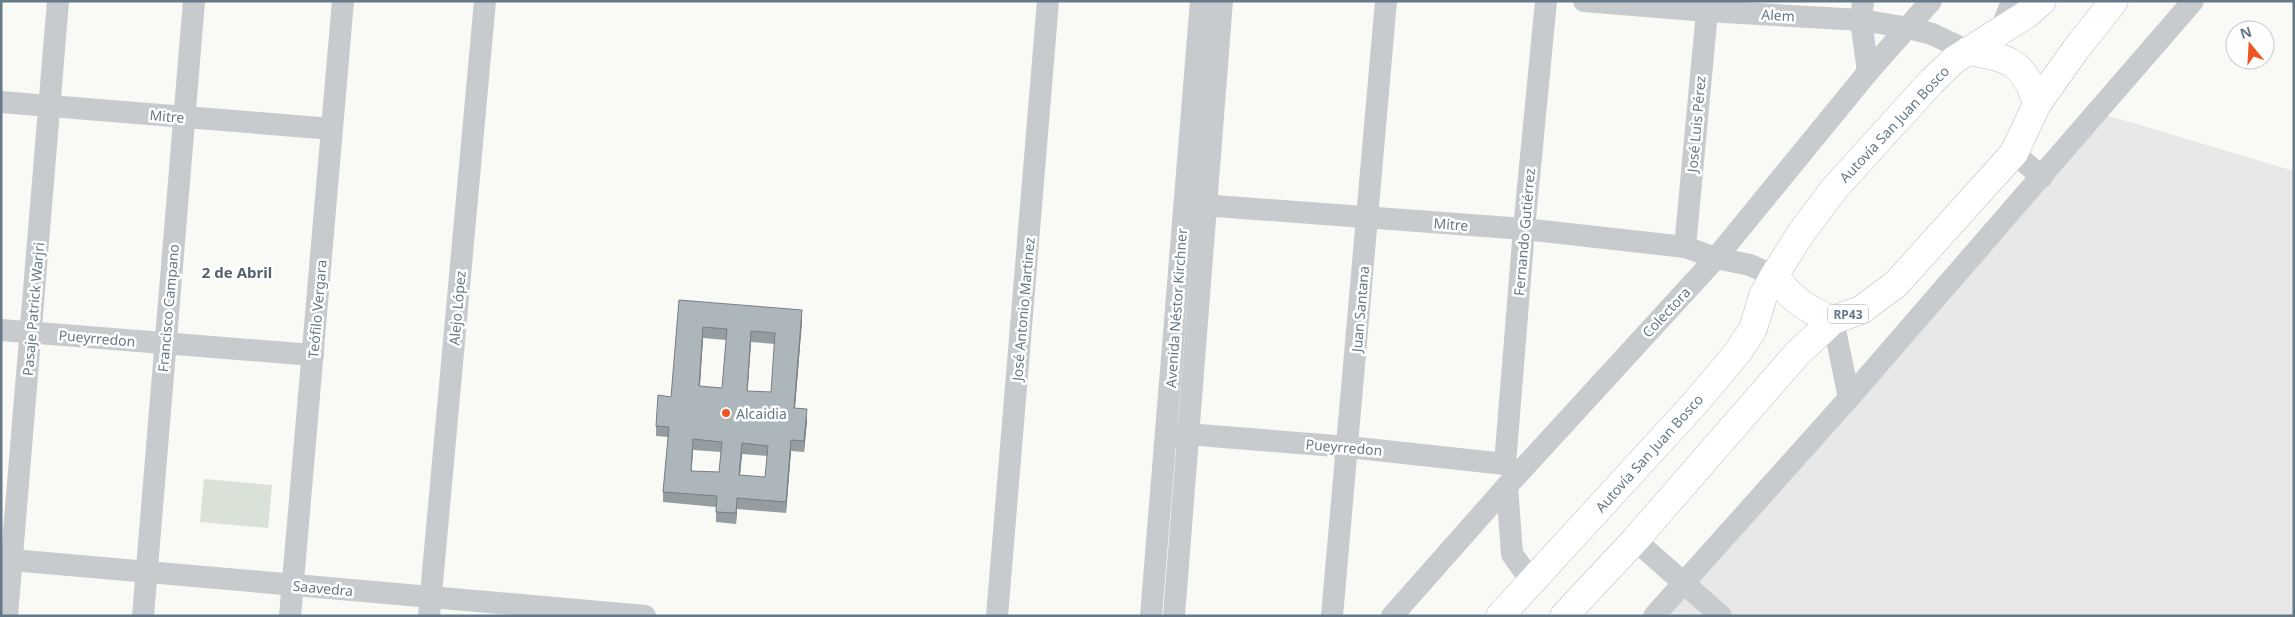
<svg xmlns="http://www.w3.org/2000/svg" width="2295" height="617" viewBox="0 0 2295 617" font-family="'Noto Sans',sans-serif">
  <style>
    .built { fill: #e7e8e7 }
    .green { fill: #dae1d7 }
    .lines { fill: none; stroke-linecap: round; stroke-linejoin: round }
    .major-casing { stroke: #babec2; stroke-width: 29 }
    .minor { stroke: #c7cbce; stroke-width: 22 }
    .major { stroke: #fff; stroke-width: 28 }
    .wall { fill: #959da1; fill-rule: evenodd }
    .shaded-wall { fill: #797f83 }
    .building { fill: #adb6bb; stroke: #797f83; fill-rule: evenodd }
    .poi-dot { fill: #ee5521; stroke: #fff; stroke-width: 2 }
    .labels { text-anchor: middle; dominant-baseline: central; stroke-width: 5; stroke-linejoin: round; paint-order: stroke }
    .shield { fill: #fff; stroke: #94a1ac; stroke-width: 1 }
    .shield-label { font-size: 12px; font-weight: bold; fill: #667989 }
    .street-label { font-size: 14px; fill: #667989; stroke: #fff }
    .poi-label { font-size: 14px; fill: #667989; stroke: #fff; text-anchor: start }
    .neighbourhood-label { font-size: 15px; font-weight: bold; fill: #54626e; stroke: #fff }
  </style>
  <rect width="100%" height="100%" fill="#f9f9f6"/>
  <path class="built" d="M 2099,113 L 2294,171 L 2294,616 L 1657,616 Z"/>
  <path class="green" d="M 204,479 L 272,485 L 268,528 L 200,522 Z"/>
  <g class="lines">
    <defs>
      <g id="major">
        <path d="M 1968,51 C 2009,58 2024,61 2037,104"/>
        <path d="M 1774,276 C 1792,299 1805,309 1833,320"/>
        <path d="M 1500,616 L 1696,402 L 1738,352 L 1753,329 L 1763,296 L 1774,276 L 1801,233 L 1834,189 L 1931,82 L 1954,60 L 2027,14 L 2042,1"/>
        <path d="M 1564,616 L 1635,540 L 1796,355 L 1833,320 L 1861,310 L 1896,284 L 2014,153 L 2037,104 L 2076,49 L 2114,1"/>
      </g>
    </defs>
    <use href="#major" class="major-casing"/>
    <g class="minor">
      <path d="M 1584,1 L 1707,11 L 1861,20 L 1909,28 L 1932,34 L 1968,51"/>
      <path d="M 1863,1 L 1861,20 L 1868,72"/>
      <path d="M 2001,30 L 2012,1"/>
      <path d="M 1,102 L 332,129"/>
      <path d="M 2014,153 L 2042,177"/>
      <path d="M 1189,204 L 1524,229 L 1685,247 L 1716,258 L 1750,265 L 1774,276"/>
      <path d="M 1685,247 L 1708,1"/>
      <path d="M 1833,320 L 1849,398"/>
      <path d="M 1,330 L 313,355"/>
      <path d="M 1172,434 L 1187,434 L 1348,447 L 1505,464 L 1516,472"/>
      <path d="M 1505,464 L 1524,229 L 1546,1"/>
      <path d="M 1507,486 L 1512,554 L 1532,582"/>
      <path d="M 1635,540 L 1721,616"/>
      <path d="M 1,559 L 645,616"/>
      <path d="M 7,616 L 58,1"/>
      <path d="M 143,616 L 194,1"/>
      <path d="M 290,616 L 343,1"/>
      <path d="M 429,616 L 485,1"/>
      <path d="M 997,616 L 1048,1"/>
      <path d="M 1151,616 L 1201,1"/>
      <path d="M 1174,616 L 1222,1"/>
      <path d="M 1332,616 L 1386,1"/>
      <path d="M 1392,616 L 1507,486 L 1716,258 L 1868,72 L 1931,1"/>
      <path d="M 1654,616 L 1849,398 L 2193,1"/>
    </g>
    <use href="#major" class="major"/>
  </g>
  <path class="wall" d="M 679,300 L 802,321 L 795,408 L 807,420 L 804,452 L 791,451 L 786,513 L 737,509 L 736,524 L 716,522 L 716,507 L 663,502 L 663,492 L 668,437 L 656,436 L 656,426 L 671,397 ZM 703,338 L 726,340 L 722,388 L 700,386 ZM 751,342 L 775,344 L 771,392 L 747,391 ZM 693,450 L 721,452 L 719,472 L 691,471 ZM 742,454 L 767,456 L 765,477 L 740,475 Z"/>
  <g class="shaded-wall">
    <path d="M 802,310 L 802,321 L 794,419 L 794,408 Z"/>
    <path d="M 703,327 L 703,338 L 699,397 L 699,386 Z"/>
    <path d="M 751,331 L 751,342 L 747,402 L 747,391 Z"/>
    <path d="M 807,409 L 807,420 L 804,452 L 804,441 Z"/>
    <path d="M 693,439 L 693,450 L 691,481 L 691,471 Z"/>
    <path d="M 791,440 L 791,451 L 786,513 L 786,502 Z"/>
    <path d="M 742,443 L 742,454 L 739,485 L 739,475 Z"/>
    <path d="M 737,498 L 737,509 L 736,524 L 736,513 Z"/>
  </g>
  <path class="building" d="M 679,300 L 802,310 L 794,408 L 807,409 L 804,441 L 791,440 L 786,502 L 737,498 L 736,513 L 716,512 L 717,496 L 663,492 L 669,427 L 656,426 L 658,395 L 671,397 ZM 703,327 L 727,329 L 722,388 L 699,386 ZM 751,331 L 775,333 L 771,392 L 747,391 ZM 693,439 L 722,442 L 719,472 L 691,471 ZM 742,443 L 768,446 L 765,477 L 739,475 Z"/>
  <circle class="poi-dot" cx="726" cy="413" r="5"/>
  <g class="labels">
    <rect class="shield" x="1828" y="304.5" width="40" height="19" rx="4"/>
    <g class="shield-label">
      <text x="1848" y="314">RP43</text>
    </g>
    <g class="street-label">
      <text transform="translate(1778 15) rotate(3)">Alem</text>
      <text transform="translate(167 116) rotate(5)">Mitre</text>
      <text transform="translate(1696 124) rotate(-85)">José Luis Pérez</text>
      <text transform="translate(1894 124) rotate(-47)">Autovía San Juan Bosco</text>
      <text transform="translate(1451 224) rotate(4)">Mitre</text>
      <text transform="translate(1524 232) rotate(-85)">Fernando Gutiérrez</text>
      <text transform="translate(168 308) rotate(-85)">Francisco Campano</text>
      <text transform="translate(457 308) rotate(-85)">Alejo López</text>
      <text transform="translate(1176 308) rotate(-86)">Avenida Néstor Kirchner</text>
      <text transform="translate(33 309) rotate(-85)">Pasaje Patrick Warjri</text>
      <text transform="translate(317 309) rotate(-85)">Teófilo Vergara</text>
      <text transform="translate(1023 309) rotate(-85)">José Antonio Martinez</text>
      <text transform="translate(1360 309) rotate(-85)">Juan Santana</text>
      <text transform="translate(1666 312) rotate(-47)">Colectora</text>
      <text transform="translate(97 338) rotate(5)">Pueyrredon</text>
      <text transform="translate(1344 447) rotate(5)">Pueyrredon</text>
      <text transform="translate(1649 453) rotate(-48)">Autovía San Juan Bosco</text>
      <text transform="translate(323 588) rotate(5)">Saavedra</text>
    </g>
    <g class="poi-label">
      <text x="736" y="413">Alcaidia</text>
    </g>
    <g class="neighbourhood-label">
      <text x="237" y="272">2 de Abril</text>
    </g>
  </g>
  <rect width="2295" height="617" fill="none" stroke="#667989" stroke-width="5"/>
  <g transform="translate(2250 45) rotate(342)"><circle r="24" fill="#ffffff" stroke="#c2c9d0"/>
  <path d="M0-4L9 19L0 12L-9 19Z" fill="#ee5521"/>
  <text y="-8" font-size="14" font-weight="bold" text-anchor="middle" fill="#667989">N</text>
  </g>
</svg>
